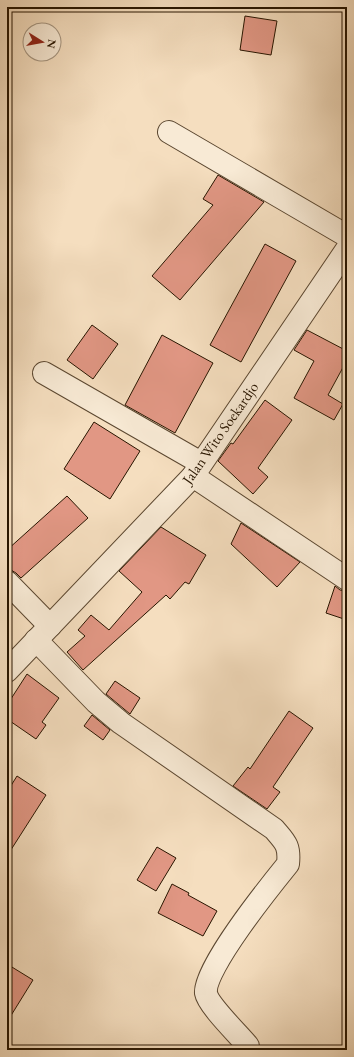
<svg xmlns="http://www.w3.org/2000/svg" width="354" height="1057" viewBox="0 0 354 1057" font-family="'EB Garamond',serif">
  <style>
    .building { fill: #e19784; stroke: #281500 }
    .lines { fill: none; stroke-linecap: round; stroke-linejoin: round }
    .minor-casing { stroke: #5b4730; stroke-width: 24 }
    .minor { stroke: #f8ead5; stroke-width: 22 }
    .labels { text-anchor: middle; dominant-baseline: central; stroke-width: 3; stroke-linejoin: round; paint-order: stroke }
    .street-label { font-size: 15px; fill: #281500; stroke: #f8ead5 }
  </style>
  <rect width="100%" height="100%" fill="#f5debf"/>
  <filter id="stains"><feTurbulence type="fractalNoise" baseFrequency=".005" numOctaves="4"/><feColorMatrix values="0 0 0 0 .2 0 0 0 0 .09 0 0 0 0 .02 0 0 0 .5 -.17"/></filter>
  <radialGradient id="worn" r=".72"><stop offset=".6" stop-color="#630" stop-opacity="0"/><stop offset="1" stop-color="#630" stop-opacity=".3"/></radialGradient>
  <g class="building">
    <path d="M 245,16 L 277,21 L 271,55 L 240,50 Z"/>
    <path d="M 218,175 L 264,202 L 180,300 L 152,276 L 213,205 L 203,199 Z"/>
    <path d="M 265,244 L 296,261 L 241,362 L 210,345 Z"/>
    <path d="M 92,325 L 118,344 L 93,379 L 67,360 Z"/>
    <path d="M 307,330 L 347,351 L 347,360 L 328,395 L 343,404 L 334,420 L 294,398 L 314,361 L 294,350 Z"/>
    <path d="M 162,335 L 213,363 L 175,433 L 125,405 Z"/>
    <path d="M 265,400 L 292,420 L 258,468 L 268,477 L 253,494 L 218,461 L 231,443 L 233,444 Z"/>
    <path d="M 94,422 L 140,451 L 110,499 L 64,469 Z"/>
    <path d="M 67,496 L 88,518 L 21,578 L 16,573 L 11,570 L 7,570 L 7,550 Z"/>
    <path d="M 241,523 L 300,562 L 277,587 L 231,544 Z"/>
    <path d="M 161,527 L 206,555 L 189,584 L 185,582 L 170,599 L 166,595 L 83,670 L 67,652 L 85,636 L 78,630 L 91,615 L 109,630 L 142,592 L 119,571 Z"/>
    <path d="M 335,586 L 340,590 L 347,591 L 347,620 L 326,613 Z"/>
    <path d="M 27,674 L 59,698 L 42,722 L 46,725 L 36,739 L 7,719 L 7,705 Z"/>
    <path d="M 115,681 L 140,698 L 130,714 L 106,694 Z"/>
    <path d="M 289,711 L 313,728 L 273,787 L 280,792 L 267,809 L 233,786 L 248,767 L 250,769 Z"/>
    <path d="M 92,715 L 110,730 L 103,740 L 84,726 Z"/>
    <path d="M 17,776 L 46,795 L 7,856 L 7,792 Z"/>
    <path d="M 157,847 L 176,858 L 156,891 L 137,880 Z"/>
    <path d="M 172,884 L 189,893 L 188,895 L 217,911 L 203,936 L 158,913 Z"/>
    <path d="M 7,964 L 33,980 L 7,1022 Z"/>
  </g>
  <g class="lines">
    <defs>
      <g id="minor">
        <path d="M 169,132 L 347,236"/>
        <path d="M 44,373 L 201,463"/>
        <path d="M 193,476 L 347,579"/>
        <path d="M 7,582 L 50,626"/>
        <path d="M 36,640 L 96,702 L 121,723 L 274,829 C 285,842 290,845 288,864 C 271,885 203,969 206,993 C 208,1005 239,1035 248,1046 L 248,1050"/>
        <path d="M 7,671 L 193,476 L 347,249"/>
      </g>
    </defs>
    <use href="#minor" class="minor-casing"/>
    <use href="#minor" class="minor"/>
  </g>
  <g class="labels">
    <g class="street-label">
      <text transform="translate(220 433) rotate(-55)">Jalan Wito Soekardjo</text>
    </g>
  </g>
  <rect width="354" height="1057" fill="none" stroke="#f5debf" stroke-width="24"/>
  <rect x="8" y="8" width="338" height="1041" fill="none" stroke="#281500" stroke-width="2"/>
  <rect x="12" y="12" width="330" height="1033" fill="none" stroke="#281500"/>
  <g transform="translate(42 42) rotate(101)"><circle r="19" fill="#f8ead5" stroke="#a59580"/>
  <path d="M0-3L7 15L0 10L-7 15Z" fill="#8f2418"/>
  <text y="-6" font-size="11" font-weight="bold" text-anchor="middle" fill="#281500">N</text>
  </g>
  <rect width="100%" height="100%" filter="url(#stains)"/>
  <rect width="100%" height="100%" fill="url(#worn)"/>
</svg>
